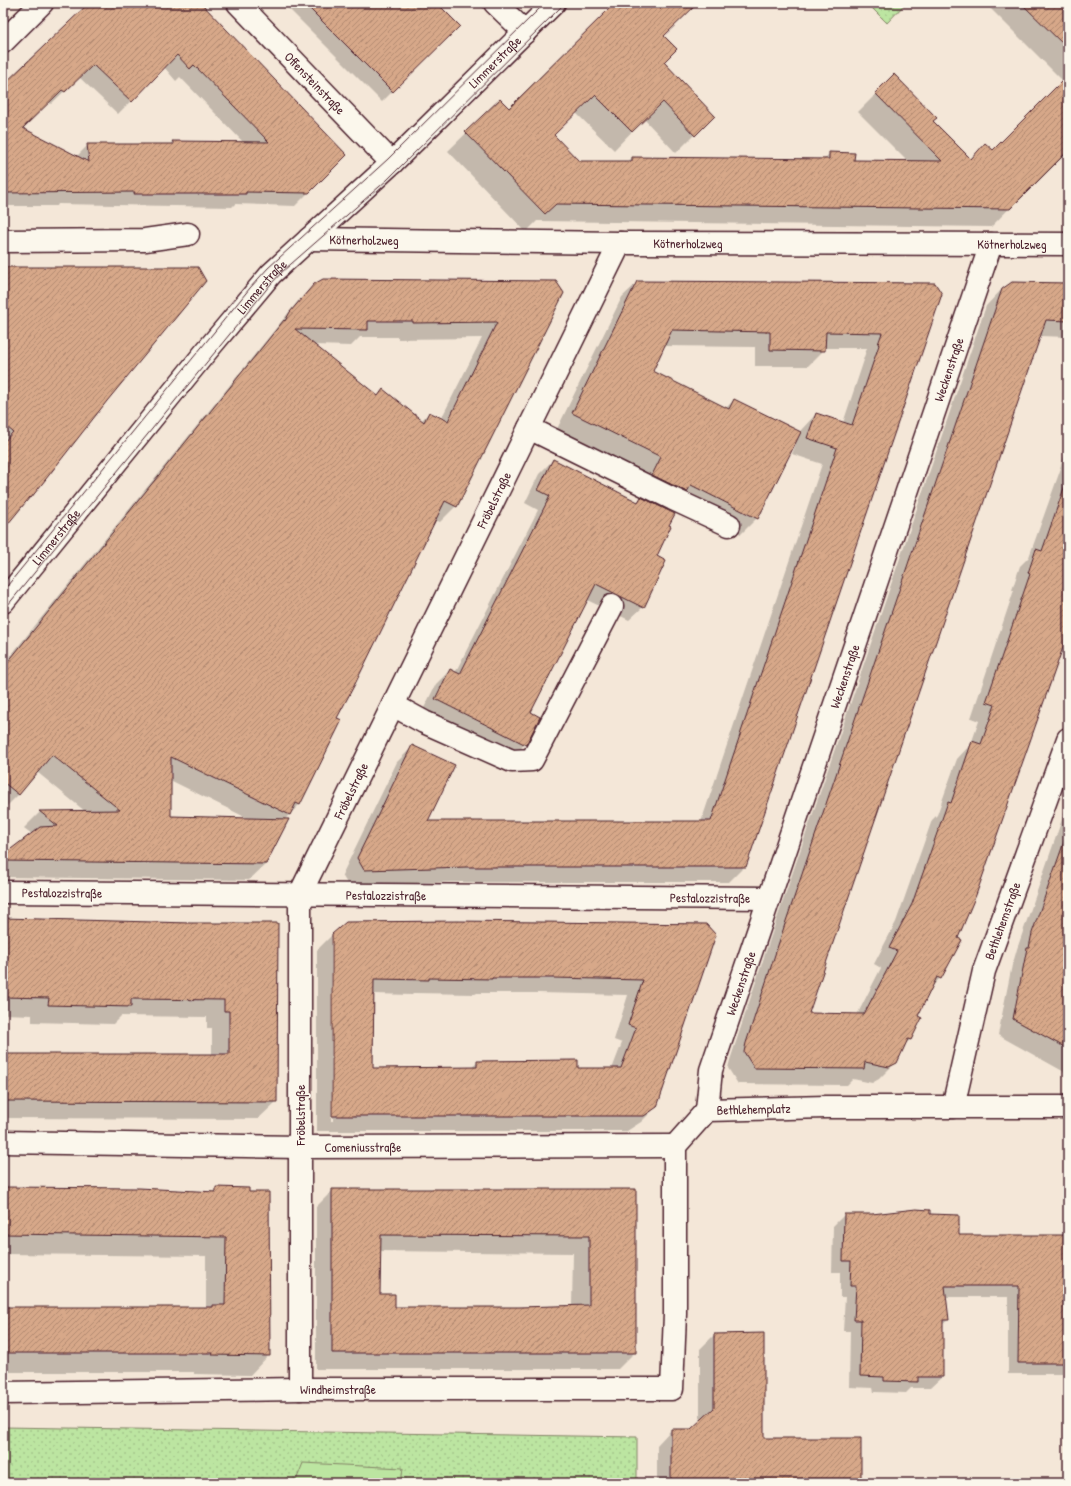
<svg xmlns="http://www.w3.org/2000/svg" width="1071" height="1486" viewBox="0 0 1071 1486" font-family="'Patrick Hand',sans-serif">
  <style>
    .green { fill: url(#green-dots); stroke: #838266 }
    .pitch { fill: #bce5a1; stroke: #838266 }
    .shadow { fill: #0003; fill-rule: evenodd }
    .building { fill: url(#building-hatch); stroke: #4a1f2b; fill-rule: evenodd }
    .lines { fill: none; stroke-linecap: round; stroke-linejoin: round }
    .minor-casing { stroke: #4a1f2b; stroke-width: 25 }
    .minor { stroke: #fbf7ec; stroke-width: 22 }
    .tram { stroke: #4a1f2b; stroke-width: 1 }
    .labels { text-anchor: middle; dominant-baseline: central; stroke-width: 4; stroke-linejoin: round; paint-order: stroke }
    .street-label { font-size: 13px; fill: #4a1f2b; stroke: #fbf7ec }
  </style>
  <defs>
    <pattern id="green-dots" width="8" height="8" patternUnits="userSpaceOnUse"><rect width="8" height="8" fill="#bce5a1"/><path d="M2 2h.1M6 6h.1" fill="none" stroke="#a3c48b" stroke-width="1.8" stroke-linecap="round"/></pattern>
    <pattern id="building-hatch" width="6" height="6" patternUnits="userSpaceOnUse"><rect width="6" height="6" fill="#d7a889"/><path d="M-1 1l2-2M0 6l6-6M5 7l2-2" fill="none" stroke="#b08870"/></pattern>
  </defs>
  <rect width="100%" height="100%" fill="#f4e7d8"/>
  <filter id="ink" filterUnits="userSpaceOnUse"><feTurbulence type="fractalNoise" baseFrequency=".025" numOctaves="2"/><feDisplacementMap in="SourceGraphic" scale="8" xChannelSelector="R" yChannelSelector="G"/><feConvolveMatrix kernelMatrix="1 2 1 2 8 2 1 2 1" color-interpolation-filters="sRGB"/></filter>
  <g filter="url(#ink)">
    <g class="green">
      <path d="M 867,3 L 906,3 L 887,23 Z"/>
      <path d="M 3,1427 L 637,1437 L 637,1483 L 3,1483 Z"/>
    </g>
    <path class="pitch" d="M 303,1463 L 403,1468 L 401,1483 L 295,1483 Z"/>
    <g class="shadow">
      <path d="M 90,3 L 200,3 L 346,155 L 295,206 L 235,204 L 232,207 L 58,204 L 57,206 L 3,206 L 3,86 ZM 164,67 L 176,81 L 180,77 L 244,143 L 172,142 L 170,145 L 88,145 L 76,157 L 21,128 L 48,102 L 51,104 L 79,77 L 118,114 Z"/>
      <path d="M 283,3 L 435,3 L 458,26 L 382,102 Z"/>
      <path d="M 615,3 L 696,3 L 663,36 L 663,62 L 695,134 L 676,153 L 644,119 L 614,150 L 576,113 L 553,135 L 579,162 L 627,162 L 632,158 L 823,160 L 830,153 L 853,161 L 907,161 L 858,112 L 894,76 L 932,121 L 970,159 L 985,144 L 993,152 L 1063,81 L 985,3 L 1068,3 L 1068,149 L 991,227 L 537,221 L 526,232 L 448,151 L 500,100 L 509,109 Z"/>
      <path d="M 3,268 L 107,400 L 30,497 L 3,528 L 3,436 L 57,370 L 3,389 Z"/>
      <path d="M 555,282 L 456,506 L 440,522 L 435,520 L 336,718 L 340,721 L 299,805 L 284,820 L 266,864 L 249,880 L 3,877 L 3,857 L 32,834 L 24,828 L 40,812 L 86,812 L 37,772 L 19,794 L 3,810 L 3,665 L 298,301 L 315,285 ZM 360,337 L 398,337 L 398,339 L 482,338 L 441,419 L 429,413 L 421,421 L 383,390 L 377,397 L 314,345 L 351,346 ZM 170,780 L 249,819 L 170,817 Z"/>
      <path d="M 638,282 L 935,284 L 745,866 L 729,882 L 451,882 L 348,885 L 342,875 L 397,762 L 412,747 L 427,822 L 701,822 L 822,464 L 792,454 L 796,444 L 794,444 L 757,518 L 741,534 L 676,501 L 637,491 L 646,473 L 557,429 L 622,297 ZM 663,346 L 755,347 L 755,366 L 808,366 L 824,350 L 824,348 L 867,348 L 863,360 L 864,360 L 843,423 L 816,414 L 801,430 L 800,433 L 734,400 L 726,408 L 651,371 Z"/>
      <path d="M 1068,284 L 1068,337 L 1040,336 L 808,1014 L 857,1015 L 881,968 L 874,964 L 896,922 L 932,820 L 937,815 L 957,759 L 971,744 L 979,721 L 971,718 L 1014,590 L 1012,590 L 1020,566 L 1029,557 L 1061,468 L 1060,468 L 1068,444 L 1068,632 L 963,926 L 940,978 L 931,988 L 916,1016 L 910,1040 L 903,1046 L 896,1062 L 879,1079 L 872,1083 L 853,1079 L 847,1085 L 738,1084 L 728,1068 L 730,1060 L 769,942 L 986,306 L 1002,289 Z"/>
      <path d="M 553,460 L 637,502 L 641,498 L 668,526 L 655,556 L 643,607 L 629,620 L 587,600 L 530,712 L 525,744 L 512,757 L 422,712 L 436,684 L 450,670 L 455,673 L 538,510 L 525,503 L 539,474 Z"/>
      <path d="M 1068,802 L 1068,1074 L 998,1035 L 1012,965 L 1013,963 L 1017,949 Z"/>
      <path d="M 3,920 L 190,924 L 276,1102 L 258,1119 L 3,1118 L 3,1054 L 212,1055 L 212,1028 L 207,1028 L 207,1017 L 121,1016 L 113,1024 L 32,1022 L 32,1015 L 3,1014 Z"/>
      <path d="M 706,925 L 657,1106 L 641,1122 L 627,1131 L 317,1131 L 317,950 L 332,935 ZM 331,937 L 333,937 L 333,1121 L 331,1121 ZM 414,993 L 475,994 L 477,993 L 538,993 L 628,995 L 614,1040 L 622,1043 L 612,1069 L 577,1069 L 478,1062 L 471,1068 L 372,1069 L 373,994 L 412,995 Z"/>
      <path d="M 3,1188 L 212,1193 L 217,1188 L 248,1193 L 269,1355 L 250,1375 L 194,1374 L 194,1372 L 3,1372 L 3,1308 L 206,1308 L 206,1256 L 3,1254 Z"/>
      <path d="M 333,1190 L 635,1190 L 635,1352 L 618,1369 L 316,1369 L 316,1207 ZM 379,1251 L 573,1253 L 572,1306 L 519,1308 L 393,1308 L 379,1295 Z"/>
      <path d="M 844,1215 L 929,1215 L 958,1236 L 1068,1236 L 1068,1370 L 1064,1374 L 1008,1374 L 1008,1297 L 945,1297 L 948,1320 L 942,1325 L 942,1377 L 930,1388 L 911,1388 L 906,1393 L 874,1392 L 873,1388 L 849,1387 L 850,1331 L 843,1331 L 845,1297 L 840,1297 L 840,1272 L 832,1272 L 833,1226 Z"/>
      <path d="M 714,1335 L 763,1439 L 860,1483 L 657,1483 L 657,1445 L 671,1430 L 691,1430 L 700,1422 L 700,1349 Z"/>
    </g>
    <g class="building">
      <path d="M 89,3 L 201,3 L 347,155 L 309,193 L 246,192 L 246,194 L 134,194 L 135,192 L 3,193 L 3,85 ZM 177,55 L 190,69 L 194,65 L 269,142 L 172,141 L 174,144 L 87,144 L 89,162 L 23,128 L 62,90 L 65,92 L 93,65 L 132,102 Z"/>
      <path d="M 304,3 L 437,3 L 460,26 L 393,92 Z"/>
      <path d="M 615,3 L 698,3 L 664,36 L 677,49 L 664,62 L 715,116 L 695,136 L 663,102 L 632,132 L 595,95 L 554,135 L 579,161 L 632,161 L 632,157 L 829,159 L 829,152 L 855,153 L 854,160 L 942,161 L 875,93 L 894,74 L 937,118 L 933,121 L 971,159 L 985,143 L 993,150 L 1068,75 L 1068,151 L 1010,209 L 556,204 L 545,214 L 465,132 L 500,99 L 509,108 Z"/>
      <path d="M 1021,3 L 1068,3 L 1068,49 Z"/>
      <path d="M 3,267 L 198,267 L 206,281 L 107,401 L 31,498 L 30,497 L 3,530 L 3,443 L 13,432 L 3,424 Z"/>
      <path d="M 323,279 L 556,281 L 564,293 L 457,507 L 445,501 L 355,684 L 337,718 L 342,720 L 300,805 L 296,803 L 290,815 L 171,757 L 171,816 L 289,819 L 266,864 L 3,861 L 3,855 L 40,827 L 58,826 L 39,811 L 120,810 L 52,755 L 19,795 L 3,782 L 3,668 L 243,371 L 284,320 L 285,321 L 290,312 L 314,284 ZM 368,321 L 413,321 L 413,323 L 497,322 L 448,421 L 429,412 L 424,422 L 383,389 L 378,396 L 295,329 L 368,330 Z"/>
      <path d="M 637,281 L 935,283 L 942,294 L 746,867 L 467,867 L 364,870 L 357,858 L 412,745 L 455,765 L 428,821 L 711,821 L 837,448 L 807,438 L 816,413 L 852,425 L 879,345 L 878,344 L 882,333 L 826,332 L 825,351 L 770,350 L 770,332 L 672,330 L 653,371 L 729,409 L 734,399 L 801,432 L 758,519 L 691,485 L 687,492 L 652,475 L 661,457 L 572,413 Z"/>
      <path d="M 1012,282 L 1068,283 L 1068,321 L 1046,320 L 809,1013 L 864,1014 L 897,951 L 889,948 L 912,904 L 948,802 L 951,803 L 972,741 L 981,744 L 995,705 L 986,702 L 1030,574 L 1028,573 L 1036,549 L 1042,551 L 1065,485 L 1068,486 L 1068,633 L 976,895 L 958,938 L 962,940 L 941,979 L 937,977 L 918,1016 L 922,1018 L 911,1040 L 908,1039 L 897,1063 L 889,1067 L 865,1062 L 864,1069 L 754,1068 L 744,1052 L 746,1043 L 785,924 L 1002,289 Z"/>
      <path d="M 553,459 L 638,502 L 641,497 L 675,514 L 669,525 L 671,526 L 657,556 L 666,561 L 644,608 L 596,584 L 531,712 L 540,717 L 526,745 L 435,699 L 450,669 L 460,674 L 550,496 L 538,490 Z"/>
      <path d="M 1065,839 L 1068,840 L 1068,1049 L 1013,1019 L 1027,948 L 1029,948 L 1032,933 Z"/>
      <path d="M 3,918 L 190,923 L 278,923 L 277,1102 L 3,1101 L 3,1054 L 229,1054 L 229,1011 L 224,1011 L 224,1000 L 131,999 L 131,1007 L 48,1005 L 49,998 L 3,997 Z"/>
      <path d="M 457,921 L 706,924 L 716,935 L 657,1107 L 644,1116 L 332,1116 L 332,934 L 346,922 ZM 429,978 L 492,979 L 492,978 L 554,978 L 643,980 L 628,1025 L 636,1028 L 621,1068 L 578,1068 L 578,1060 L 477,1061 L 477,1067 L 373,1068 L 374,979 L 429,980 Z"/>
      <path d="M 3,1187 L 139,1188 L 216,1192 L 216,1187 L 249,1188 L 249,1192 L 269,1192 L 270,1356 L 212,1355 L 213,1353 L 3,1353 L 3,1307 L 213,1307 L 213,1305 L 225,1305 L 226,1237 L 3,1234 Z"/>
      <path d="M 332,1189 L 636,1189 L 636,1353 L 332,1353 ZM 381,1235 L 589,1236 L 589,1305 L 519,1307 L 395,1307 L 395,1294 L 380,1294 Z"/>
      <path d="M 916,1209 L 930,1210 L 930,1214 L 959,1215 L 959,1235 L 1068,1235 L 1068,1363 L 1018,1363 L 1019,1286 L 945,1286 L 949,1320 L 943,1320 L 943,1377 L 918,1377 L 918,1382 L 884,1381 L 884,1377 L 860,1376 L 861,1320 L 854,1320 L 856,1286 L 850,1286 L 851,1261 L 843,1261 L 844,1214 L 872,1214 Z"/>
      <path d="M 764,1333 L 764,1438 L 861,1438 L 861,1483 L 671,1483 L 671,1429 L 691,1429 L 714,1408 L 714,1334 Z"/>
    </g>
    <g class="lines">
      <defs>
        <g id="minor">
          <path id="s1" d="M 238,3 L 392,163"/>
          <path d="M 495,3 L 525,32"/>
          <path d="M 3,42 L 42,3"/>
          <path id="s2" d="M 309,239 L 620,243 L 1068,244"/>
          <path d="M 3,241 L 145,240 L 188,234"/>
          <path d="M 529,428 L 673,499 L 729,525"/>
          <path id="s3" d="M 3,602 L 204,354 L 271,274 L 392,163 L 554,3"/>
          <path d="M 393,705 L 424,722 L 512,761 L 532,760 L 612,606"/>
          <path id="s4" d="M 3,892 L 769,898"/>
          <path id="s5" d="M 953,1107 L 984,971 L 1068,739"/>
          <path id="s6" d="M 707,1110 L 711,1070 L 991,244"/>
          <path id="s7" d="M 3,1142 L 300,1147 L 675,1146"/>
          <path id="s8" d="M 300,1389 L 300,894 L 620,243"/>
          <path id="s9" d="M 3,1393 L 300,1389 L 672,1389 L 675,1314 L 675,1146 L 707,1110 L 826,1107 L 1068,1107"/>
        </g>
      </defs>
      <use href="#minor" class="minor-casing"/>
      <use href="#minor" class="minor"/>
      <g class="tram">
        <path d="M 3,591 L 250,288 L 268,268 L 388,159 L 545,3"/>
        <path d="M 3,611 L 270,285 L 283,271 L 387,180 L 565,3"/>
      </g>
    </g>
  </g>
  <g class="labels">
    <g class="street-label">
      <text stroke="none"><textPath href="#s3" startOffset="732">Limmerstraße</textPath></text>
      <text stroke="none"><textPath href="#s1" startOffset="111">Offensteinstraße</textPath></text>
      <text stroke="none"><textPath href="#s2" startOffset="55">Kötnerholzweg</textPath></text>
      <text stroke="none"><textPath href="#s2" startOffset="379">Kötnerholzweg</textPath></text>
      <text stroke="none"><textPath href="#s2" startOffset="703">Kötnerholzweg</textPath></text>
      <text stroke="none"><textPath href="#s3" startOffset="408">Limmerstraße</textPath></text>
      <text stroke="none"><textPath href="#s6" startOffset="780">Weckenstraße</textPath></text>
      <text stroke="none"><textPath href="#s8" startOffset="934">Fröbelstraße</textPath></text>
      <text stroke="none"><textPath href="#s3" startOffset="84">Limmerstraße</textPath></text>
      <text stroke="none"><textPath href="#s6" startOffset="456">Weckenstraße</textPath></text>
      <text stroke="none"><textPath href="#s8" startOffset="610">Fröbelstraße</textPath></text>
      <text stroke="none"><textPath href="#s4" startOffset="59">Pestalozzistraße</textPath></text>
      <text stroke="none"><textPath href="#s4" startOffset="383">Pestalozzistraße</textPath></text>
      <text stroke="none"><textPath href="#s4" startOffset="707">Pestalozzistraße</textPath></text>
      <text stroke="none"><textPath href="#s5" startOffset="193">Bethlehemstraße</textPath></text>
      <text stroke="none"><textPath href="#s6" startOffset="132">Weckenstraße</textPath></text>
      <text stroke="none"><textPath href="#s9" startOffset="1007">Bethlehemplatz</textPath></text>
      <text transform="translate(300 1115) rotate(-90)">Fröbelstraße</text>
      <text stroke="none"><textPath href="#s7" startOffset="360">Comeniusstraße</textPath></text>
      <text stroke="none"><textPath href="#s9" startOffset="335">Windheimstraße</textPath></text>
    </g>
  </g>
  <rect width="1071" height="1486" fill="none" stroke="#fbf7ec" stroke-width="16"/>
  <rect x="8" y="8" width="1055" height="1470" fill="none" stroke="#4a1f2b" stroke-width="1.5" filter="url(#ink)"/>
</svg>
